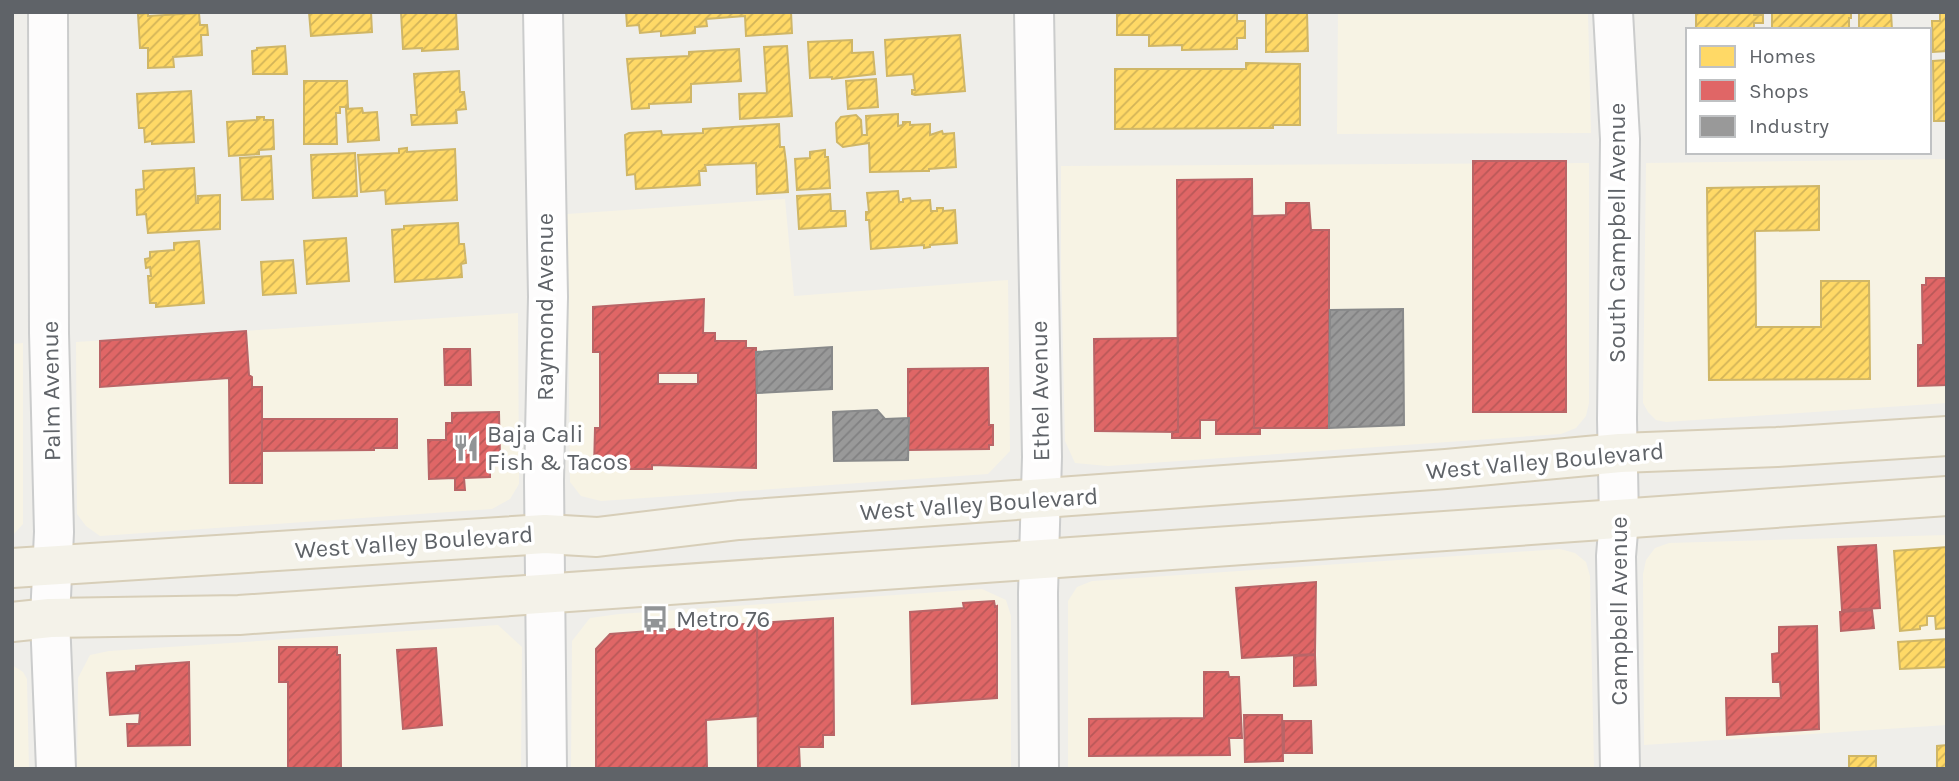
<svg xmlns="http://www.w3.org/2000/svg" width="1959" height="781" font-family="Karla,sans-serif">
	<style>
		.commercial { fill: #f7f3e4 }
		.homes { fill: url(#homes-hatch); stroke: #cfb667; stroke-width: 2 }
		.shops { fill: url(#shops-hatch); stroke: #b96567; stroke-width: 2; fill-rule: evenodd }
		.industry { fill: url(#industry-hatch); stroke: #88898a; stroke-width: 2 }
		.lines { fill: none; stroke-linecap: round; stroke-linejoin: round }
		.minor-casing { stroke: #cbcccc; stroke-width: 42 }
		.major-casing { stroke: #d7ceb8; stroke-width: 42 }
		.minor { stroke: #fdfcfc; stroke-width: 38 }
		.major { stroke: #f4f2e9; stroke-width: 38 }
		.labels { text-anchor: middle; stroke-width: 7; stroke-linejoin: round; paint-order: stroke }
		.street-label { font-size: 24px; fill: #5f6368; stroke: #fff }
		.poi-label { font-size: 24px; fill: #5f6368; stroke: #fff; text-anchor: start }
	</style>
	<defs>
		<pattern id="homes-hatch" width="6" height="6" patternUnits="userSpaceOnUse" patternTransform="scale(1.75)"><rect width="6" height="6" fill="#ffd966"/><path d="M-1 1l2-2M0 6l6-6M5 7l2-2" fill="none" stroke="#d2b458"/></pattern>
		<pattern id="shops-hatch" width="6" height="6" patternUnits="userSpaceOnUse" patternTransform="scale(1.75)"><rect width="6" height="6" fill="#e06666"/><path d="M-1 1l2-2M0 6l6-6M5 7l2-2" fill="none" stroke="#b95858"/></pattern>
		<pattern id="industry-hatch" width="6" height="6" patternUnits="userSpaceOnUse" patternTransform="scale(1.75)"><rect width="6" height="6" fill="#999"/><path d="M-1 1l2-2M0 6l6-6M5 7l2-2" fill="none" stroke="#808081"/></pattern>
	</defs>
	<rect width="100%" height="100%" fill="#efeeea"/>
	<!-- commercial -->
	<path class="commercial" d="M1338,12H1588L1591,133L1337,134Z
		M1947,159V403L1666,422L1656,420L1648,412L1643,403L1646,163Z
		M1589,163V403L1586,416L1576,428L1561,434L1108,466L1075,463L1065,441L1061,267V166Z
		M785,199L794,296L1008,280L1010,451L988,474L601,501L581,496L570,482L567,214Z
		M518,313L519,484L510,499L492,509L100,536L86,526L77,514L76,342Z
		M23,343V524L12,536V344Z
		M1947,535V725L1644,745L1643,574L1646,560L1655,548L1669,543Z
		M1560,549L1575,553L1586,562L1590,576L1594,769H1068V601L1077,587L1092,581Z
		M982,589L1006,600L1011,616V769H571L572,641L590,618L619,614Z
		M498,625L522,647L521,769H77L78,678L90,655L109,651Z
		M12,665L23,672L27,679L29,769H12Z"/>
	<!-- homes -->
	<path class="homes" d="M309,12H371L372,32L311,36Z
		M401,12H456L458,49L422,51V48L403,49Z
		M626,12H791L792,33L746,36L745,16L706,19L707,26L695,27V33L661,36V31L640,33L639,25L627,26Z
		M1117,12H1237V21H1245V38H1237V49L1182,50V45L1149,46V35H1117Z
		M1266,12H1307L1308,51L1266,52Z
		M1696,12H1754V15H1763V23H1754V30H1696Z
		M1772,12H1851V18H1849V30H1772Z
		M1859,12H1891L1892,30H1859Z
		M1940,12H1947V51L1933,52L1932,21H1940Z
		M148,13V16L199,13L200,25H207L208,35H201L202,55L173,57L174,67L148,68V48H140L138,14Z
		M960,35L965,91L915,95L912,94V90H915L913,74L887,76L885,40Z
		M852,40V53L873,52L875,74L832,79V77L810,78L808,42Z
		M285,46L287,74H253L252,51L257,50V48Z
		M787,46L792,116L740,119L739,94L767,93L764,47Z
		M739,49L741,81L691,84V102L649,104V108L632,109L627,59L689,56V52Z
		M1947,60V121H1934L1933,61Z
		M1246,63L1300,64V125H1273V128L1115,129V69H1246Z
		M459,71L460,92H464L466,109L456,110L457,123L412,125L411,115H417L414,74Z
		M876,79L878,107L848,109L846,81Z
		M304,81H347L348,107H340V113H336L337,144H304Z
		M191,91L194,142L152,144V141L145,142L144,128H139L137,94Z
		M362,108L363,113L377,112L379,140L348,142L346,109Z
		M898,114V126L903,125V122H910V125L930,124V135L942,131L943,134L954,133L956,167L929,169V171H924L870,172L869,143L843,147L837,142L836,123L841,117L856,115L861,120L862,135H867L866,116Z
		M257,117H264V120H273L274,149L259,150V154L229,156L227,122L257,120Z
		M779,124L780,147H784L786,162L788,192L757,194L756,163L705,165L706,171H699L700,185L636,189L635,174L627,175L625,135L629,133L661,131L662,135L703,133V129Z
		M407,148V152L455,149L457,200L386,204L385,190L361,192L358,155L399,153V149Z
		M825,150V157H828L830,188L797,190L795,159L810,158V152Z
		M355,153L357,196L313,198L311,155Z
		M271,156L273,199L242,200L240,158Z
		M194,168L196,203H198V196L220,195V229L148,233L146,214L137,215L136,190L144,189L143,171Z
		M1819,186V230L1755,231L1756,327H1821V281H1869L1870,379L1709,380L1707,188Z
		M898,191L899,202H903V199L910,198L911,201L930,200L931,211H937V208H943V211L955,210L957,243L930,245V247L924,248V245L871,249L869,220H866V212H869L867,193Z
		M830,194L831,211H845L846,226L799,229L797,196Z
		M458,223L459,244H464L466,263L461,264L462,277L395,282L392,230L404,229V226Z
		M346,238L349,281L307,284L304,241Z
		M199,241L204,303L156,307V303H150L148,276H151L150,267L146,268L145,259L150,258V252L174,250V243Z
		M293,260L296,293L263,295L261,262Z
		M1947,547V628L1936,629L1935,616H1927V625L1920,626V629L1900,631L1894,551Z
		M1947,639V667L1900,669L1898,642Z
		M1947,745V769H1937V746Z
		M1849,756H1876V769H1849Z"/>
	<!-- shops -->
	<path class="shops" d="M1473,161H1566V412H1473Z
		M1252,179L1254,428H1260V434H1216V420H1200V438H1172V432H1178L1177,180Z
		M1286,203H1309L1311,230H1329V428H1254L1252,216L1286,215Z
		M1926,278H1947V385L1918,386V345H1923L1922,285H1926Z
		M704,299L703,333H715V341H746V348H756V468L652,465V469H594L595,428H600V352H593V307ZM658,373H698V384H658Z
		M246,331L249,375L252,377V387H262V483H230L229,378L100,387V341Z
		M1178,338V432L1095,431L1094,339Z
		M444,349H470L471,385H445Z
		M988,368L989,425H993V445H989V449L908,450V369Z
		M499,412L500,459H490V477L464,478L465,490H455V478L429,479L428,440H446V423H452V413Z
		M262,419H397V448H374V450L262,451Z
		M1876,545L1880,608L1842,610L1838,547Z
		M1316,582L1315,654L1242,658L1236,588Z
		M994,601L995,607L997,606V698L912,704L910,612L964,608L963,603Z
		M1872,610L1874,628L1841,631L1840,612Z
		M833,618L834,735H823V747H799L800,769H758L757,623Z
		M757,623L758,716L706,720L707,769H596V649L610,634Z
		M1817,626L1819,729L1727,735L1726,698H1781L1780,682H1773L1772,654L1779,653V627Z
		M279,647H337V655H340L341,769H288V682H279Z
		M436,648L442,725L403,729L397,650Z
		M1315,655L1316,685L1294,686V656Z
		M189,662L190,745L128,746L127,724H139L140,713L110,715L107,673L136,671V666Z
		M1204,672H1228L1229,677H1239L1242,738H1229L1230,755L1089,756V719L1204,718Z
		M1244,715H1282L1283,761L1245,762Z
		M1284,721H1311L1312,753H1284Z"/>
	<!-- industry -->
	<path class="industry" d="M1403,309L1404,425L1329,428L1330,310Z
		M832,347V389L757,393L756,352Z
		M877,410L885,419L909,418L908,460L834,461L833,412Z"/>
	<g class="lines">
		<defs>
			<path id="minor" d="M48,12L49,333L54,532L50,618L56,769
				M543,12L548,297L544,480L547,769
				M1034,12L1042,457L1038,593L1039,769
				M1613,12L1620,139L1617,419L1619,519L1616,556L1620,769"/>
			<path id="major" d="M12,568L545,534L597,537L739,520L1446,469L1620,453L1777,447L1947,436
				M12,622L50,618L239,615L1947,496"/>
		</defs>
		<!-- minor casing -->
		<use href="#minor" class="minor-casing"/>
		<!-- major casing -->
		<use href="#major" class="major-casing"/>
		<!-- minor -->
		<use href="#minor" class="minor"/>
		<!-- major -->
		<use href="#major" class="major"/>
	</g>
	<!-- icons -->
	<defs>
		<symbol id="restaurant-bare" viewBox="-9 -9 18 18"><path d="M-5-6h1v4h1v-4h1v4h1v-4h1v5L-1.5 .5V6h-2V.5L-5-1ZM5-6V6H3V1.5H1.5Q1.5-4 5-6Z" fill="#919496" stroke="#fff" stroke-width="2.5" paint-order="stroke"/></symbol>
		<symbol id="bus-bare" viewBox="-9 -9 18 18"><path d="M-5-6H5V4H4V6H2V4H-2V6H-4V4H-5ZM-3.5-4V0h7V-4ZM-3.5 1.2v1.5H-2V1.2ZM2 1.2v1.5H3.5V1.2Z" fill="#919496" stroke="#fff" stroke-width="2.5" paint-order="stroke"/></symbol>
	</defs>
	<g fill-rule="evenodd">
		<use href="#restaurant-bare" x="447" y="429" width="38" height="38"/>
		<use href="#bus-bare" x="636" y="600" width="38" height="38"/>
	</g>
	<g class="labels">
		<!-- street labels -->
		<g class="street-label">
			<text transform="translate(1617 233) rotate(-90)" y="8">South Campbell Avenue</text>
			<text transform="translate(545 307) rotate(-90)" y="8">Raymond Avenue</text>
			<text transform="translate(51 391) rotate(-91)" y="8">Palm Avenue</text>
			<text transform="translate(1040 391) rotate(-91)" y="8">Ethel Avenue</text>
			<text transform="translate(1545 461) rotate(-5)" y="8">West Valley Boulevard</text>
			<text transform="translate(979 504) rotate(-4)" y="8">West Valley Boulevard</text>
			<text transform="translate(414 542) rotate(-4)" y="8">West Valley Boulevard</text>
			<text transform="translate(1619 611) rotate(-90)" y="8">Campbell Avenue</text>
		</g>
		<!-- poi labels -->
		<g class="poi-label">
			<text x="487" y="442">Baja Cali<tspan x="487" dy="28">Fish &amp; Tacos</tspan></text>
			<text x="676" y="627">Metro 76</text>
		</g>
	</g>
	<!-- border -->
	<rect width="1959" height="781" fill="none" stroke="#5f6368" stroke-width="28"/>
	<!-- legend -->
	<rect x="1686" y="28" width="245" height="126" fill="#ffffff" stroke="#bfc1c3" stroke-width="2"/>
	<rect x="1700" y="46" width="35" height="21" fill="#ffd966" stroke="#bfc1c3" stroke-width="2"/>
	<text x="1749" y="63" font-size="21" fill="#5f6368">Homes</text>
	<rect x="1700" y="80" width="35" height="21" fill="#e06666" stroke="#bfc1c3" stroke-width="2"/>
	<text x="1749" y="98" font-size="21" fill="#5f6368">Shops</text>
	<rect x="1700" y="116" width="35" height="21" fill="#999999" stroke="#bfc1c3" stroke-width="2"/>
	<text x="1749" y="133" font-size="21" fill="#5f6368">Industry</text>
</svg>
